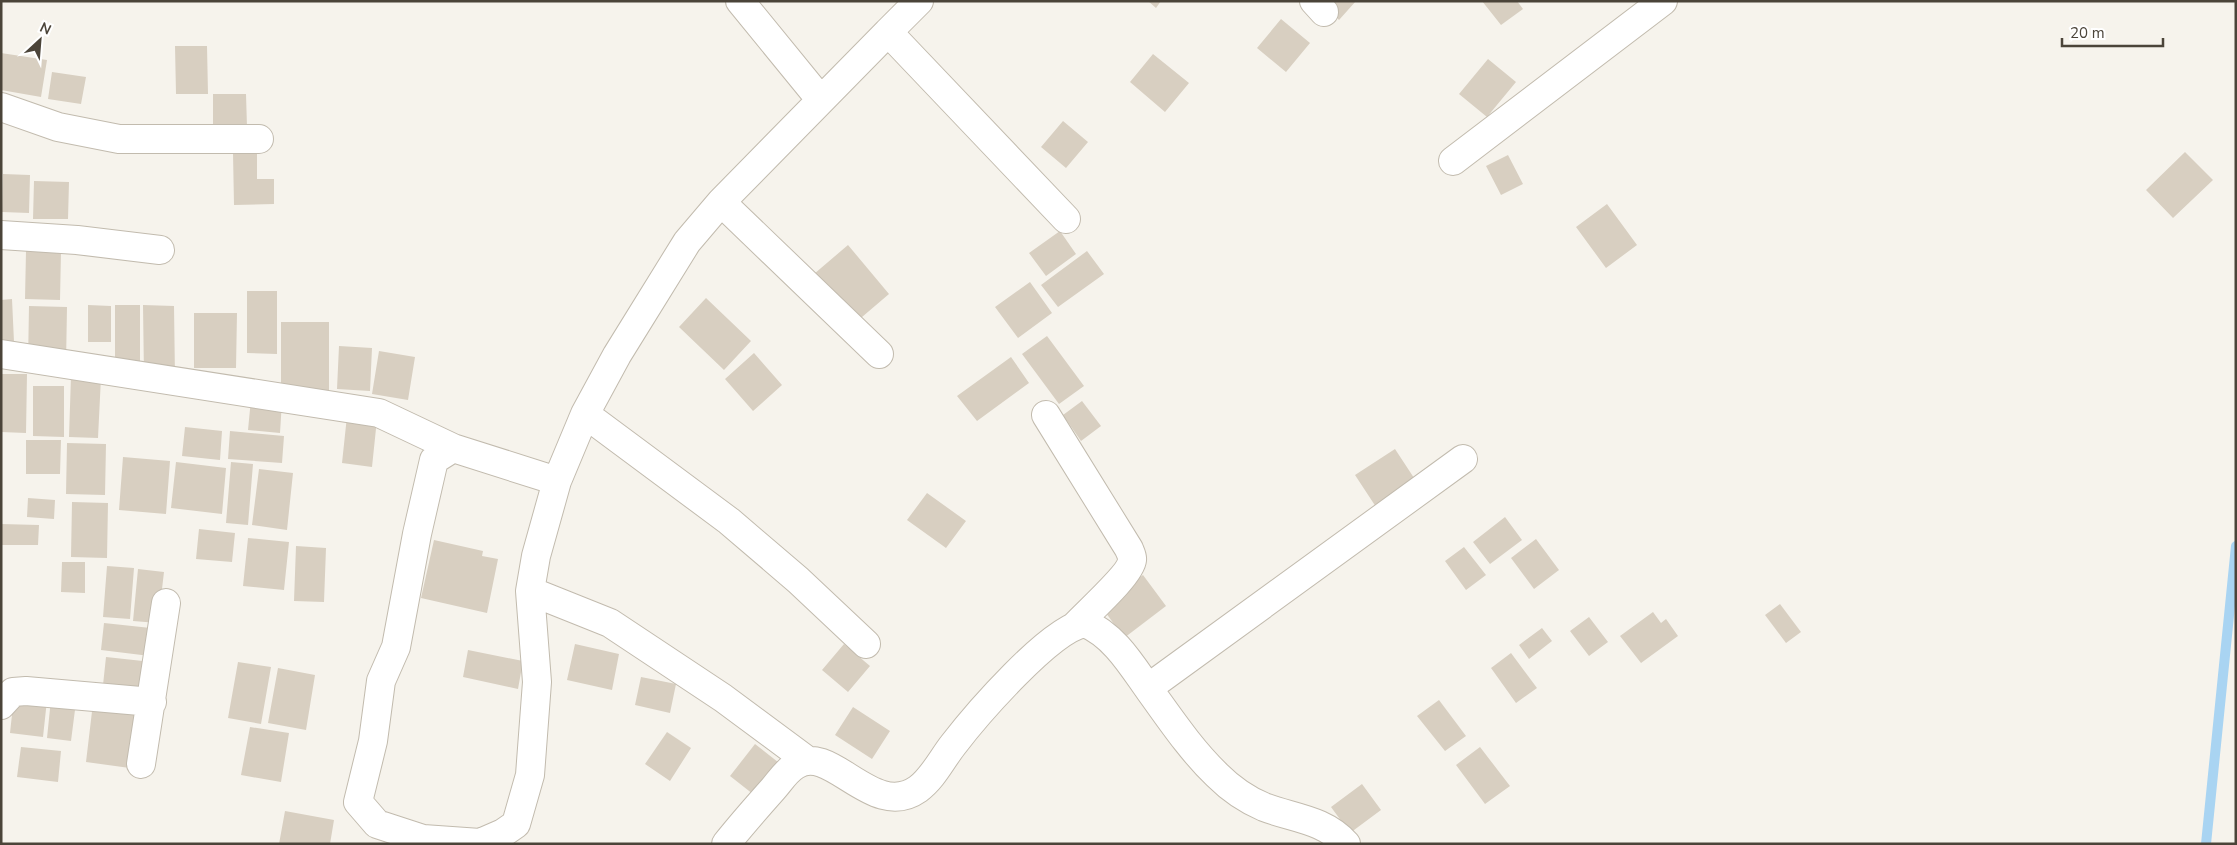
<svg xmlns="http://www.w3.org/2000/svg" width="2237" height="845" font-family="'Nunito Sans',sans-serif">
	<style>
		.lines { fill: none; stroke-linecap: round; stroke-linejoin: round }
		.stream { stroke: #a9d4f2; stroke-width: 10 }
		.building { fill: #d8cfc1 }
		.minor-casing { stroke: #c2bbae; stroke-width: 30 }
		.minor { stroke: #fff; stroke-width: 28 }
	</style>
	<rect width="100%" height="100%" fill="#f6f3ec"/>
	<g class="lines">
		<!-- stream -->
		<path class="stream" d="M2206,844L2236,546"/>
	</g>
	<!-- building -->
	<path class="building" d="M1148,1H1161L1156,8Z
		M1322,1H1356L1339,20Z
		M1482,1H1517L1523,9L1501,25Z
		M1281,19L1310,43L1286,72L1257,48Z
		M175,46H207L208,94H176Z
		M1,53L47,60L41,97L1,90Z
		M1153,54L1189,83L1165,112L1130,82Z
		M1488,59L1516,82L1487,117L1459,94Z
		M52,72L86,77L81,104L48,99Z
		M213,94H246L247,127L213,128Z
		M1063,121L1088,142L1066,168L1041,147Z
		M2185,152L2213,180L2173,218L2146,190Z
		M233,153H257V179H274V204L234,205Z
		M1508,155L1523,184L1501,195L1486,166Z
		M3,174L30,175L29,213L2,212Z
		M34,181L69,182L68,219H33Z
		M1607,204L1637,245L1606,268L1576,227Z
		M1060,231L1076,254L1046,276L1029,253Z
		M848,245L889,294L855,323L814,274Z
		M26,251H61L60,300L25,299Z
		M1087,251L1104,274L1058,307L1041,285Z
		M1030,282L1052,313L1018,338L995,307Z
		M247,291H277V354L247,353Z
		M706,298L751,341L724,370L679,327Z
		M12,299L14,342L1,343V300Z
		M88,305L111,306V342H88Z
		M115,305H140V378H115Z
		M143,305L174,306L175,378L144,377Z
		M29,306L67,307L66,364L28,363Z
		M194,313H237L236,368H194Z
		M281,322H329V390H281Z
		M1047,336L1084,386L1059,404L1022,354Z
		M339,346L372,348L370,391L337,389Z
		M379,351L415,357L408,400L372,394Z
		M754,353L782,385L753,411L725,379Z
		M1011,357L1029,383L977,421L957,396Z
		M1,374H27L26,433L1,432Z
		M71,376L101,377L98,438L69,437Z
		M33,386H64V437L33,436Z
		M251,399L282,401L280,433L248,430Z
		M1082,401L1101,426L1081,441L1063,415Z
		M347,416L377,419L372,467L342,463Z
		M185,427L222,431L220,460L182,456Z
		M230,431L284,436L282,463L228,459Z
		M26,440H61L60,474H26Z
		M67,443L106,444L105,495L66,494Z
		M1395,449L1418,484L1378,510L1355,475Z
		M123,457L170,461L166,514L119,510Z
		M176,462L226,468L222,514L171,508Z
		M231,462L253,464L248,525L226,523Z
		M259,469L293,473L287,530L252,525Z
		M927,493L966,521L946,548L907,520Z
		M28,498L55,500L54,519L27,517Z
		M72,502L108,503L107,558L71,557Z
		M1505,517L1522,540L1490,564L1473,542Z
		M1,524L39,525L38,545H1Z
		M199,529L235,533L232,562L196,559Z
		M248,538L289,542L284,590L243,586Z
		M1536,539L1559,570L1534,589L1511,558Z
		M434,540L483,551L482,556L498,559L487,613L421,598Z
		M296,546L326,548L324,602L294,601Z
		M1464,547L1486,575L1466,590L1445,561Z
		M62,562H85V593L61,592Z
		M107,566L134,568L130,619L103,617Z
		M138,569L164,572L158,623L133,621Z
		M1143,575L1166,606L1124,638L1101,606Z
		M1780,604L1801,632L1786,643L1765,615Z
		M1653,612L1661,623L1666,619L1678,636L1641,663L1620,636Z
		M1589,617L1608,642L1589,656L1570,631Z
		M104,623L160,629L158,657L101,650Z
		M1542,628L1552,641L1529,659L1519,645Z
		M575,644L619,654L612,690L567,680Z
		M844,644L870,666L848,692L822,670Z
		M468,650L523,661L518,689L463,677Z
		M1511,653L1537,688L1516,703L1491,668Z
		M106,657L152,662L150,689L103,685Z
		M238,662L271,667L261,724L228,718Z
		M278,668L315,675L306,730L268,723Z
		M641,677L676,684L670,713L635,705Z
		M14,696L47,700L43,737L10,733Z
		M51,699L76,702L71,741L47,738Z
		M1439,700L1466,736L1445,751L1417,716Z
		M93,703L144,709L137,769L86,762Z
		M853,707L890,731L872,759L835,735Z
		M250,727L289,733L281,782L241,775Z
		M667,732L691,748L670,781L645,764Z
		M755,744L783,766L758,798L730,776Z
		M21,747L61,751L58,782L17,777Z
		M1480,747L1510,786L1485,804L1456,765Z
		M1362,784L1381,810L1350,833L1331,807Z
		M285,811L334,820L330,844H279Z"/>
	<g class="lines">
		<defs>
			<path id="minor" d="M740,1L820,99
				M1314,1L1324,12
				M888,32L919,1
				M1,107L58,127L119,139H259
				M1453,161L1663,1
				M721,202L888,32L1066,219
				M1,235L77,240L160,250
				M1,354L379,413L453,448
				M585,414L729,521L798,580L866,644
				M1046,415L1129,549C1130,552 1133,557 1132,560C1131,574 1087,613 1076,625
				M530,591L610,623L723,698L808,761
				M1148,688L1463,459
				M1,705L13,692L26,691L152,702
				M141,764L166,603
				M423,839L377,824L358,802L373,741L381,681L396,647L417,534L434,460L453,448L557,481
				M423,844V839L480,843L503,833L516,824L530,775L537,682L530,591L536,556L557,481L585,414L617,355L687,242L721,202L879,354
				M726,844C741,825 757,807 773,789C780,781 787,770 796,765C831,742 873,821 918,789C933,778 942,759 953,745C976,715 1050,629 1085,623C1115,636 1132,666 1150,691C1171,720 1191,750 1217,775C1231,789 1245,799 1264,807C1292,818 1324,819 1346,844"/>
		</defs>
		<!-- minor casing -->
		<use href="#minor" class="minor-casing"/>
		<!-- minor -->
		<use href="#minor" class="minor"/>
	</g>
	<!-- border -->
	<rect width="2237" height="845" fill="none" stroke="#4b4439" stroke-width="5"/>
	<!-- north arrow -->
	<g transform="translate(40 40) rotate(26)" stroke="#ffffff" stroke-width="4" paint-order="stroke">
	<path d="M0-4L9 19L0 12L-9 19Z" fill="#4b4439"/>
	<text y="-8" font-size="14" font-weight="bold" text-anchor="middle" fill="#4b4439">N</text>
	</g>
	<!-- scale -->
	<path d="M2062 38v8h101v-8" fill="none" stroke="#4b4439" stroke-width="2.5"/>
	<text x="2070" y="38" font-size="15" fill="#4b4439" stroke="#ffffff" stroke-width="4" paint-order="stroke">20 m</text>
</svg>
